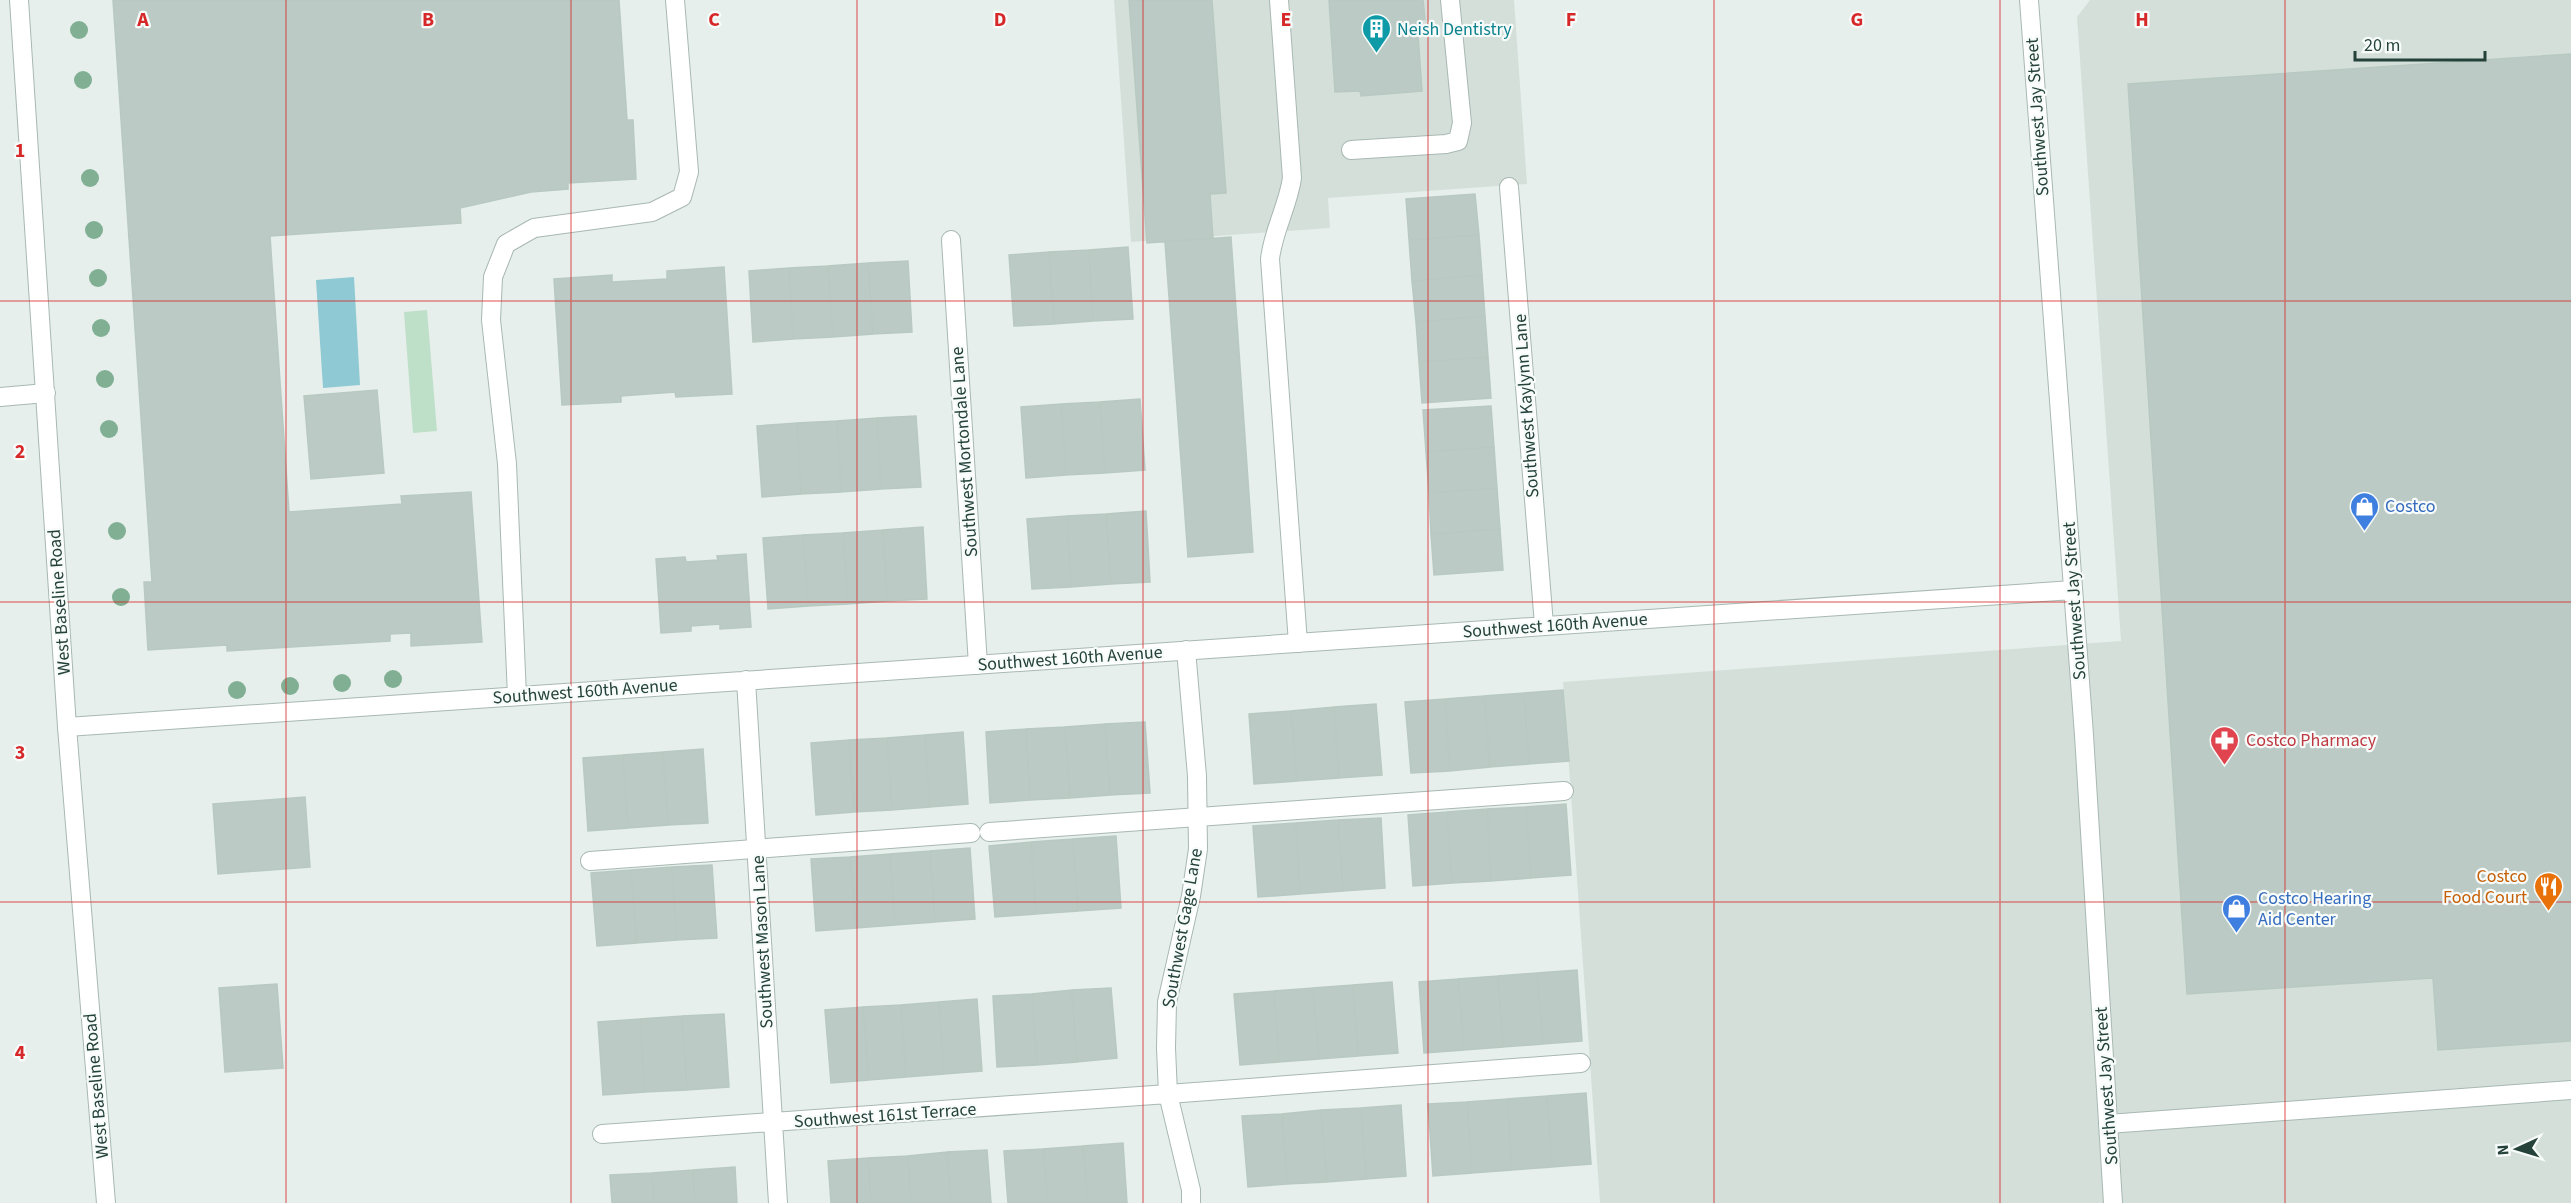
<svg xmlns="http://www.w3.org/2000/svg" width="2571" height="1203" font-family="'Source Sans 3',sans-serif">
	<style>
		.built { fill: #d4dfda }
		.green { fill: #bfe0c8 }
		.water { fill: #8ec9d4 }
		.building { fill: #bbcac4; stroke: #b8c9c2; stroke-width: 1.5 }
		.lines { fill: none; stroke-linecap: round; stroke-linejoin: round }
		.service-casing { stroke: #a8b8b2; stroke-width: 20 }
		.minor-casing { stroke: #a8b8b2; stroke-width: 20 }
		.tertiary-casing { stroke: #a8b8b2; stroke-width: 20 }
		.service { stroke: #fff; stroke-width: 18 }
		.minor { stroke: #fff; stroke-width: 18 }
		.tertiary { stroke: #fff; stroke-width: 18 }
		.tree { fill: #80af93 }
		.grid { fill: none; stroke: #d62828; stroke-width: 1.5; stroke-opacity: 0.55 }
		.labels { text-anchor: middle; stroke-width: 4.5; stroke-linejoin: round; paint-order: stroke }
		.culture-label { font-size: 18px; fill: #0d838f; stroke: #f7fbf9; text-anchor: start }
		.street-label { font-size: 18px; fill: #24423a; stroke: #f7fbf9 }
		.shop-label { font-size: 18px; fill: #366cbe; stroke: #f7fbf9; text-anchor: start }
		.health-label { font-size: 18px; fill: #be3a42; stroke: #f7fbf9; text-anchor: start }
		.food-label { font-size: 18px; fill: #c56008; stroke: #f7fbf9; text-anchor: end }
		.grid-label { font-size: 20px; text-anchor: middle; font-weight: bold; fill: #d62828; stroke: #f7fbf9; stroke-width: 4.5; stroke-linejoin: round; paint-order: stroke }
	</style>
	<rect width="100%" height="100%" fill="#e6efeb"/>
	<!-- built -->
	<path class="built" d="M1114,0H1514L1527,184L1328,198L1330,228L1131,242Z
		M2090,0H2571V1203H1600L1563,682L2121,641L2077,17Z"/>
	<!-- green -->
	<path class="green" d="M427,310L437,431L413,433L404,312Z"/>
	<!-- water -->
	<path class="water" d="M354,277L360,385L323,388L316,280Z"/>
	<!-- building -->
	<path class="building" d="M113,0H619L627,120H633L636,179L568,183V189L531,192L460,208L461,223L270,236L289,512L402,504L401,496L471,492L482,642L411,646V633L390,634V641L227,651V645L148,650L144,582H152Z
		M1129,0H1212L1226,193L1210,194L1213,238L1147,243Z
		M1329,0H1423L1425,19L1417,20L1422,91L1361,96L1360,91L1335,92Z
		M2571,54V1041L2438,1050L2433,978L2187,994L2128,84Z
		M1475,194L1479,235L1409,240L1406,199Z
		M1479,235L1482,275L1412,281L1409,240Z
		M1231,237L1253,552L1188,557L1165,242Z
		M1128,247L1133,319L1093,321L1089,250Z
		M1089,250L1093,321L1054,324L1049,252Z
		M1049,252L1054,324L1014,326L1009,255Z
		M908,261L912,332L873,334L868,263Z
		M868,263L873,334L833,337L828,266Z
		M828,266L833,337L793,339L789,268Z
		M724,267L732,394L676,397L675,392L621,396V402L562,405L554,279L612,275V282L667,279V271Z
		M789,268L793,339L753,342L749,271Z
		M1482,275L1485,316L1416,322L1412,281Z
		M1485,316L1488,357L1419,362L1416,322Z
		M1488,357L1491,398L1422,403L1419,362Z
		M377,390L384,473L311,479L304,396Z
		M1140,399L1145,470L1105,473L1100,402Z
		M1100,402L1105,473L1066,475L1061,404Z
		M1061,404L1066,475L1026,478L1021,407Z
		M1491,406L1494,447L1426,452L1423,410Z
		M916,416L921,487L881,489L877,418Z
		M877,418L881,489L841,492L837,421Z
		M837,421L841,492L801,494L797,423Z
		M797,423L801,494L762,497L757,426Z
		M1494,447L1497,488L1429,493L1426,452Z
		M1497,488L1500,529L1431,534L1429,493Z
		M1146,511L1150,582L1111,584L1106,514Z
		M1106,514L1111,584L1071,587L1067,516Z
		M1067,516L1071,587L1032,589L1027,519Z
		M923,527L927,599L887,601L883,530Z
		M1500,529L1503,570L1434,575L1431,534Z
		M883,530L887,601L848,604L843,533Z
		M843,533L848,604L808,606L803,535Z
		M803,535L808,606L768,609L763,538Z
		M746,554L751,627L720,629V624L691,626V631L661,633L656,559L685,557L686,562L718,560L717,556Z
		M1563,690L1569,761L1529,764L1524,693Z
		M1524,693L1529,764L1490,767L1484,696Z
		M1484,696L1490,767L1450,771L1445,699Z
		M1445,699L1450,771L1411,773L1405,702Z
		M1376,704L1382,775L1339,778L1334,707Z
		M1334,707L1339,778L1297,781L1291,711Z
		M1291,711L1297,781L1254,784L1249,714Z
		M1145,722L1150,793L1110,795L1105,724Z
		M1105,724L1110,795L1070,798L1065,727Z
		M1065,727L1070,798L1030,800L1026,729Z
		M1026,729L1030,800L990,803L986,732Z
		M963,732L968,804L930,807L925,735Z
		M925,735L930,807L892,810L887,738Z
		M887,738L892,810L854,812L849,740Z
		M849,740L854,812L816,815L811,743Z
		M703,749L708,823L668,825L663,752Z
		M663,752L668,825L628,828L623,755Z
		M623,755L628,828L588,831L583,758Z
		M305,797L310,867L218,874L213,804Z
		M1566,804L1571,875L1531,878L1526,807Z
		M1526,807L1531,878L1491,881L1487,809Z
		M1487,809L1491,881L1452,883L1447,812Z
		M1447,812L1452,883L1413,886L1408,815Z
		M1381,818L1385,888L1343,891L1338,820Z
		M1338,820L1343,891L1300,894L1296,823Z
		M1296,823L1300,894L1258,897L1253,826Z
		M1116,836L1121,908L1078,911L1073,839Z
		M1073,839L1078,911L1036,914L1031,842Z
		M1031,842L1036,914L995,917L989,846Z
		M970,848L975,919L935,922L930,851Z
		M930,851L935,922L895,925L890,854Z
		M890,854L895,925L856,928L850,857Z
		M850,857L856,928L816,931L811,859Z
		M712,865L717,938L677,940L672,867Z
		M672,867L677,940L637,943L631,870Z
		M631,870L637,943L597,946L591,873Z
		M1577,970L1582,1041L1543,1044L1537,973Z
		M1537,973L1543,1044L1503,1047L1498,976Z
		M1498,976L1503,1047L1464,1050L1458,979Z
		M1458,979L1464,1050L1424,1053L1419,982Z
		M1392,982L1398,1053L1358,1056L1353,985Z
		M277,984L283,1068L225,1072L219,988Z
		M1353,985L1358,1056L1319,1059L1313,988Z
		M1111,988L1117,1058L1077,1062L1072,990Z
		M1313,988L1319,1059L1279,1062L1274,991Z
		M1072,990L1077,1062L1037,1065L1032,994Z
		M1274,991L1279,1062L1240,1065L1234,994Z
		M1032,994L1037,1065L997,1067L993,996Z
		M977,999L982,1071L944,1074L939,1002Z
		M939,1002L944,1074L906,1077L901,1005Z
		M901,1005L906,1077L869,1080L863,1007Z
		M863,1007L869,1080L831,1083L825,1010Z
		M724,1014L729,1087L687,1090L682,1016Z
		M682,1016L687,1090L645,1092L640,1019Z
		M640,1019L645,1092L603,1095L598,1022Z
		M1586,1093L1591,1164L1552,1167L1547,1096Z
		M1547,1096L1552,1167L1512,1170L1507,1099Z
		M1507,1099L1512,1170L1472,1173L1467,1102Z
		M1467,1102L1472,1173L1433,1176L1428,1104Z
		M1401,1105L1406,1176L1366,1179L1361,1108Z
		M1361,1108L1366,1179L1327,1182L1321,1110Z
		M1321,1110L1327,1182L1287,1184L1282,1114Z
		M1282,1114L1287,1184L1248,1187L1242,1116Z
		M1123,1143L1127,1203H1088L1083,1146Z
		M1083,1146L1088,1203H1048L1043,1149Z
		M1043,1149L1048,1203H1008L1004,1151Z
		M987,1150L991,1203H951L947,1152Z
		M947,1152L951,1203H911L908,1156Z
		M908,1156L911,1203H871L868,1158Z
		M868,1158L871,1203H831L828,1161Z
		M735,1167L737,1203H695L693,1170Z
		M693,1170L695,1203H654L652,1173Z
		M652,1173L654,1203H612L610,1175Z"/>
	<g class="lines">
		<defs>
			<path id="service" d="M1279,0L1292,178C1288,206 1273,231 1270,259L1298,643
				M1351,150L1446,144L1458,141L1462,123L1450,0
				M0,397L46,393
				M517,696L507,464L491,320L493,277L506,244L534,228L652,212L682,197L689,172L675,0
				M989,832L1564,791
				M590,861L971,833
				M1168,1094L1581,1063
				M2108,1124L2571,1090"/>
			<path id="minor" d="M2029,0L2084,735L2113,1203
				M1509,187L1544,625
				M951,240L978,665
				M1186,650L1197,776L1198,849L1191,896L1167,1002L1166,1048L1168,1094L1191,1190V1203
				M746,680L778,1203
				M67,727L2073,590
				M602,1134L1168,1094"/>
			<path id="tertiary" d="M19,0L67,727L106,1203"/>
		</defs>
		<!-- service casing -->
		<use href="#service" class="service-casing"/>
		<!-- minor casing -->
		<use href="#minor" class="minor-casing"/>
		<!-- tertiary casing -->
		<use href="#tertiary" class="tertiary-casing"/>
		<!-- service -->
		<use href="#service" class="service"/>
		<!-- minor -->
		<use href="#minor" class="minor"/>
		<!-- tertiary -->
		<use href="#tertiary" class="tertiary"/>
	</g>
	<!-- trees -->
	<g class="tree">
		<circle cx="79" cy="30" r="9"/>
		<circle cx="83" cy="80" r="9"/>
		<circle cx="90" cy="178" r="9"/>
		<circle cx="94" cy="230" r="9"/>
		<circle cx="98" cy="278" r="9"/>
		<circle cx="101" cy="328" r="9"/>
		<circle cx="105" cy="379" r="9"/>
		<circle cx="109" cy="429" r="9"/>
		<circle cx="117" cy="531" r="9"/>
		<circle cx="121" cy="597" r="9"/>
		<circle cx="393" cy="679" r="9"/>
		<circle cx="342" cy="683" r="9"/>
		<circle cx="290" cy="686" r="9"/>
		<circle cx="237" cy="690" r="9"/>
	</g>
	<!-- grid -->
	<path class="grid" d="M286,0V1203M571,0V1203M857,0V1203M1143,0V1203M1428,0V1203M1714,0V1203M2000,0V1203M2285,0V1203M0,301H2571M0,602H2571M0,902H2571"/>
	<!-- icons -->
	<defs>
		<symbol id="building-pin" viewBox="-11 -11 22 30"><path d="M0 17L-7.5 6A9.5 9.5 0 1 1 7.5 6Z" fill="#0f9aa8" stroke="#f7fbf9"/><path d="M-4-6H4V6H1V3H-1V6H-4ZM-2.5-4.3h1.7v1.8h-1.7ZM.8-4.3h1.7v1.8H.8ZM-2.5-1h1.7V.8h-1.7ZM.8-1h1.7V.8H.8Z" fill="#fff"/></symbol>
		<symbol id="shop-pin" viewBox="-11 -11 22 30"><path d="M0 17L-7.5 6A9.5 9.5 0 1 1 7.5 6Z" fill="#3f7fe0" stroke="#f7fbf9"/><path d="M-5-2.5h2.3a2.7 3.5 0 0 1 5.4 0H5L5.5 6h-11ZM-1.5-2.5h3a1.5 2.3 0 0 0-3 0Z" fill="#fff"/></symbol>
		<symbol id="pharmacy-pin" viewBox="-11 -11 22 30"><path d="M0 17L-7.5 6A9.5 9.5 0 1 1 7.5 6Z" fill="#e0444e" stroke="#f7fbf9"/><path d="M-2-6h4v4h4v4h-4v4h-4v-4h-4v-4h4Z" fill="#fff"/></symbol>
		<symbol id="restaurant-pin" viewBox="-11 -11 22 30"><path d="M0 17L-7.5 6A9.5 9.5 0 1 1 7.5 6Z" fill="#e8710a" stroke="#f7fbf9"/><path d="M-5-6h1v4h1v-4h1v4h1v-4h1v5L-1.5 .5V6h-2V.5L-5-1ZM5-6V6H3V1.5H1.5Q1.5-4 5-6Z" fill="#fff"/></symbol>
	</defs>
	<g fill-rule="evenodd">
		<use href="#building-pin" x="1360" y="12" width="33" height="45"/>
		<use href="#shop-pin" x="2348" y="490" width="33" height="45"/>
		<use href="#pharmacy-pin" x="2208" y="724" width="33" height="45"/>
		<use href="#restaurant-pin" x="2532" y="870" width="33" height="45"/>
		<use href="#shop-pin" x="2220" y="892" width="33" height="45"/>
	</g>
	<g class="labels">
		<!-- culture labels -->
		<g class="culture-label">
			<text x="1397" y="35">Neish Dentistry</text>
		</g>
		<!-- street labels -->
		<g class="street-label">
			<text transform="translate(2037 117) rotate(-94)" y="6">Southwest Jay Street</text>
			<text transform="translate(1526 406) rotate(-94)" y="6">Southwest Kaylynn Lane</text>
			<text transform="translate(964 452) rotate(-94)" y="6">Southwest Mortondale Lane</text>
			<text transform="translate(2074 601) rotate(-94)" y="6">Southwest Jay Street</text>
			<text transform="translate(59 602) rotate(-94)" y="6">West Baseline Road</text>
			<text transform="translate(1555 625) rotate(-4)" y="6">Southwest 160th Avenue</text>
			<text transform="translate(1070 658) rotate(-4)" y="6">Southwest 160th Avenue</text>
			<text transform="translate(585 691) rotate(-4)" y="6">Southwest 160th Avenue</text>
			<text transform="translate(1182 928) rotate(-80)" y="6">Southwest Gage Lane</text>
			<text transform="translate(762 942) rotate(-93)" y="6">Southwest Mason Lane</text>
			<text transform="translate(96 1086) rotate(-95)" y="6">West Baseline Road</text>
			<text transform="translate(2106 1086) rotate(-94)" y="6">Southwest Jay Street</text>
			<text transform="translate(885 1115) rotate(-4)" y="6">Southwest 161st Terrace</text>
		</g>
		<!-- shop labels -->
		<g class="shop-label">
			<text x="2385" y="512">Costco</text>
			<text x="2258" y="904">Costco Hearing<tspan x="2258" dy="21">Aid Center</tspan></text>
		</g>
		<!-- health labels -->
		<g class="health-label">
			<text x="2246" y="746">Costco Pharmacy</text>
		</g>
		<!-- food labels -->
		<g class="food-label">
			<text x="2527" y="882">Costco<tspan x="2527" dy="21">Food Court</tspan></text>
		</g>
	</g>
	<g class="grid-label">
		<text x="143" y="26">A</text>
		<text x="428" y="26">B</text>
		<text x="714" y="26">C</text>
		<text x="1000" y="26">D</text>
		<text x="1286" y="26">E</text>
		<text x="1571" y="26">F</text>
		<text x="1857" y="26">G</text>
		<text x="2142" y="26">H</text>
		<text x="20" y="157">1</text>
		<text x="20" y="458">2</text>
		<text x="20" y="759">3</text>
		<text x="20" y="1059">4</text>
	</g>
	<!-- north arrow -->
	<g transform="translate(2517 1149) rotate(266)" stroke="#f7fbf9" stroke-width="4.5" paint-order="stroke">
	<path d="M0-4.5L10 22L0 15L-10 22Z" fill="#24423a"/>
	<text y="-9" font-size="16" font-weight="bold" text-anchor="middle" fill="#24423a">N</text>
	</g>
	<!-- scale -->
	<path d="M2355 51v9h130v-9" fill="none" stroke="#24423a" stroke-width="3"/>
	<text x="2364" y="51" font-size="18" fill="#24423a" stroke="#f7fbf9" stroke-width="4.5" paint-order="stroke">20 m</text>
</svg>
